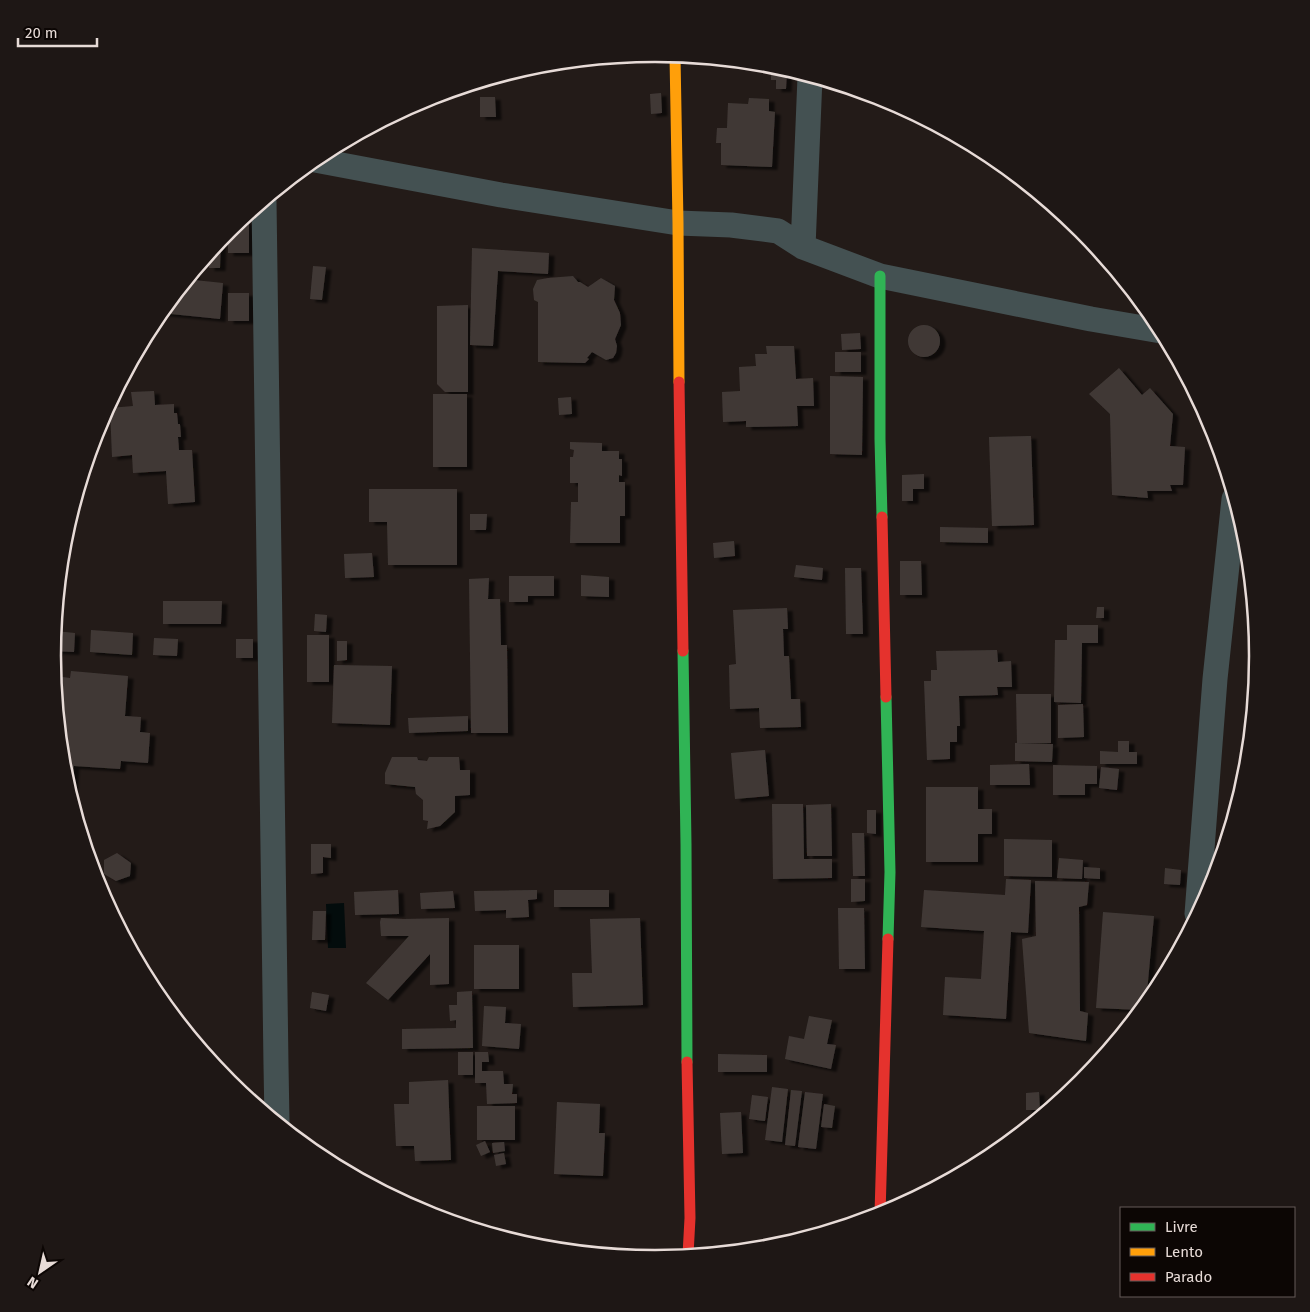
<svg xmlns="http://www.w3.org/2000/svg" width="1310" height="1312" font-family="'Fira Sans',sans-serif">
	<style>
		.water { fill: #030c0c }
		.building { fill: #403936; filter: url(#shadow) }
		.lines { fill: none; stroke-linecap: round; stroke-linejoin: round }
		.street { stroke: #445152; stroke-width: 25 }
		.fast { stroke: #30b455; stroke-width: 11 }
		.slow { stroke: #ff9f0a; stroke-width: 11 }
		.jam { stroke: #e5322d; stroke-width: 11 }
		.rim { fill: none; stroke: #e7dbd7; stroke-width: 2.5 }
	</style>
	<defs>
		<filter id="shadow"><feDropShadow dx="5.5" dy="3" stdDeviation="1" flood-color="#0009"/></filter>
	</defs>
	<rect width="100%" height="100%" fill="#231b18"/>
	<!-- water -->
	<path class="water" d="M344,903L346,948H328L326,904Z"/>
	<!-- building -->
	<path class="building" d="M761,64L773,65L779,68L761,67Z
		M771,69L787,70L786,89H776V80H771Z
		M661,93L662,113L651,114L650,94Z
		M480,97H495L496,117H480Z
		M749,98L769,99V111L775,112L772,167L721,165V143H716L717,128H727L728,103L748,104Z
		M239,221H249V253H228V232Z
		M221,240L220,268H209V254Z
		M472,248L549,253L548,274L498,271L493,346L470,345Z
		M313,266L326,267L322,300L310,299Z
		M194,272V280L223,283L220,319L161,313Z
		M573,276L578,282H580L588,287L601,278L615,286L614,300L620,313L621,325L615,339L617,346L616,353L613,358L606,360L592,352L587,358L589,359L585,363L538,362V302L534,300L533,289L537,280L548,278Z
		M228,293H249V321H228Z
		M468,305V392H445L437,384V306Z
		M908 341a16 16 0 1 1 32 0a16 16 0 1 1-32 0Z
		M860,333L861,349L842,350L841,334Z
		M766,346H794L796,379L813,378L814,406H797L798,426L746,427V421L723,422L722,392L740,391L739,367L756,366L755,354H767Z
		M835,352H861V372H835Z
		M1119,368L1142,395L1150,388L1173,414L1170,446L1185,447L1183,485H1170L1172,491H1147L1148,498L1112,495L1110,414L1089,394Z
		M830,376L863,377L862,455L830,454Z
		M154,391L155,405L174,404V413H177L178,424H180L181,437H178L179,450H192L195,502L168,504L166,471L133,473L132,455L112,457L110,408L133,406L131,392Z
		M433,394H467V467H433Z
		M571,397L572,414L559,415L558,398Z
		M1031,436L1034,525L992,526L989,437Z
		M570,442L602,443V451H619V459H622V476L619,475V482H625V516H620V543H570L571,502H578V483H570V457H573L574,450L570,449Z
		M924,474V489H913V501H902V475Z
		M369,489H457V565H388L387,522H369Z
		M470,514H487L486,530H470Z
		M940,527L988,528V543L940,542Z
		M734,541L735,556L714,558L713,543Z
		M372,553L374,577L345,578L344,554Z
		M900,561H921L922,595H900Z
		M796,565L823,568L822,580L794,577Z
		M845,568H861L863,634H846Z
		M581,575L609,577V597L581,596Z
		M509,576H554V596H528V602H509Z
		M489,578L488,599H500L501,645H507L508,733H471L469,579Z
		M163,601H222L221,624H163Z
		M1097,607H1104V618H1096Z
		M787,608L788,629H783L784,656H789L791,699H800L801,727L760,728L759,708L730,709L729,665L736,664L733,610Z
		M315,614L327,615L326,632L314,631Z
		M1067,625H1098V643H1082L1081,703L1054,702L1055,640H1067Z
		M91,630L133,633L132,655L90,652Z
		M55,631L75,633L74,652L53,651Z
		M307,635H329V682H307Z
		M154,638L178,639L177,656L153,655Z
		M236,639H253V658H236Z
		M337,641H347V660L337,661Z
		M997,650L998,662L1011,661L1012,687H997L998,695L959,696L960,726H957V742H950V759L927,760L924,681H931V670H937L936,651Z
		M334,665L392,666L390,725L332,723Z
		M71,671L128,676L125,716L141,717L140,732L150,733L148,763L121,761L120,769L74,766L72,792H70L64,773L55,676L70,678Z
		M1016,694H1051V743H1017Z
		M1083,704L1084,737L1058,738V705Z
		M468,716V731L409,733L408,718Z
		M1118,741H1129V752H1137V764H1100V751L1118,752Z
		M1015,743L1053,744L1052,762L1015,761Z
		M765,750L769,796L735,799L731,753Z
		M392,757H417L418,760L427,761L429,757H459L460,770H470V795L455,796V812L440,826L427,829L428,821L423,820V800L416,794L415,787L385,784V773Z
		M1029,764L1030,785H990V765Z
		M1053,765L1097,766V784H1085V795H1053Z
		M1101,767L1119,769L1117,790L1099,788Z
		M926,787H978V809H992V834H978V862H926Z
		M772,804H803L804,859H832V878L773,879Z
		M831,804L832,856H807L806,805Z
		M867,810H876V834L867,833Z
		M852,833H864L865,876H853Z
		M1004,839L1052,840V877L1004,876Z
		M311,844H331V858L323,857V873L311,874Z
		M117,853L131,863L130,876L116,881L104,874V860Z
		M1059,858L1083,860L1082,879L1057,878Z
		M1084,867L1100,868V879L1084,878Z
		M1165,868L1181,870L1180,885L1164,884Z
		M851,879H865V901L851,902Z
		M1006,879L1031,880L1028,933L1011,932L1006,1019L943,1015L945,977L981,979L984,931L921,927L924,890L1005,895Z
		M1035,881L1089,882L1087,905L1079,907L1080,1011L1088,1013L1086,1041L1029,1033L1022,939L1036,936Z
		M398,890L399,914L355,915L354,892Z
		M537,890V899L528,900L529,917L506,918V910L475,911L474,891Z
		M554,890H609V907H554Z
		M453,891L455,908L421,909L420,893Z
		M838,908H864L865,969H839Z
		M313,911H326L325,940H312Z
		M1103,912L1154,916L1146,1003L1140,1010L1096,1008Z
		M381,918L404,919L449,918V984L430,985V954L388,1000L366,983L409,936H381L380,922Z
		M640,918L643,1005L573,1007L572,973H592L590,919Z
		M474,945H519V989H474Z
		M472,991L473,1048L402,1049V1029L456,1028V1020L450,1021L449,1005H457V992Z
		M312,992L329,995L326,1011L310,1008Z
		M484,1006L506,1007L505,1023L521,1024L519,1049L482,1046Z
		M809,1016L832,1020L827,1044L836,1045L831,1069L785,1059L789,1036L804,1039Z
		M458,1052H473V1075H458Z
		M475,1052H488L489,1062H482V1071H503L504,1084H513L512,1094H517V1103L487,1104L486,1083H475Z
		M718,1054L767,1055V1072H718Z
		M448,1080L451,1160L415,1161L414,1146H396L394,1104H409V1082Z
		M772,1087L788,1089L782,1142L765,1140Z
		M791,1090L802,1091L795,1146L785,1145Z
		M805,1092L823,1094L816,1149L798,1147Z
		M1039,1092L1040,1110H1026V1093Z
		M752,1095L768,1097L765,1121L749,1119Z
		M557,1102L600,1104L599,1133H605L603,1176L554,1174Z
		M824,1104L835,1106L832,1128L821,1127Z
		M477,1106H515V1140H477Z
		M741,1112L743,1153L722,1154L720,1113Z
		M485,1141L490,1152L481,1156L476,1145Z
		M504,1142L505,1151L493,1153L492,1143Z
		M504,1153L506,1164L496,1166L494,1155Z"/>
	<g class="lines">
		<!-- street -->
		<path class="street" d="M315,160L501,195L678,223L731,225L778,231L803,247L880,276L1091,319L1161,331
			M264,201L276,1065L277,1122
			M803,247L810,77
			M1197,914L1215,679L1234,499"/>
		<!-- fast -->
		<path class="fast" d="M880,276V439L882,517
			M683,651L686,844L687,1062
			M886,697L890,872L888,939"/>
		<!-- slow -->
		<path class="slow" d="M675,56L678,223L679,382"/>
		<!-- jam -->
		<path class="jam" d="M679,382L683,651
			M882,517L886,697
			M687,1062L690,1218L688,1255
			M880,1214L888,939"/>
	</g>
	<!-- crop -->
	<path d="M0 0H1310V1312H0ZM61 656a594 594 0 1 1 1188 0a594 594 0 1 1-1188 0Z" fill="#1e1715" fill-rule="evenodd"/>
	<path class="rim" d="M61 656a594 594 0 1 1 1188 0a594 594 0 1 1-1188 0Z"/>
	<!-- legend -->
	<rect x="1120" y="1207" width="175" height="90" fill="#0c0604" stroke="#645b58"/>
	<rect x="1130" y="1223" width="25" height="8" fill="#30b455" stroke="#645b58"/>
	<text x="1165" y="1232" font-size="15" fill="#e7dbd7">Livre</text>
	<rect x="1130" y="1248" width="25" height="8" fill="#ff9f0a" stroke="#645b58"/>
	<text x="1165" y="1257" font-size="15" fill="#e7dbd7">Lento</text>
	<rect x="1130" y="1273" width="25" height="8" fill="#e5322d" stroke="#645b58"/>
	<text x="1165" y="1282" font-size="15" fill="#e7dbd7">Parado</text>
	<!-- north arrow -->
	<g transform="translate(40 1272) rotate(214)" stroke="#0c0604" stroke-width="4" paint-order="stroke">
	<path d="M0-4L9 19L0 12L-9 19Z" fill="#e7dbd7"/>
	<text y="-8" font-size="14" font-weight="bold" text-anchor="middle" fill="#e7dbd7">N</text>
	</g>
	<!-- scale -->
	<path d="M18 38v8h79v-8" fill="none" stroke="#e7dbd7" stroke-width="2.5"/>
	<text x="25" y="38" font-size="15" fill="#e7dbd7" stroke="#0c0604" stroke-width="4" paint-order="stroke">20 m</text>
</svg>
